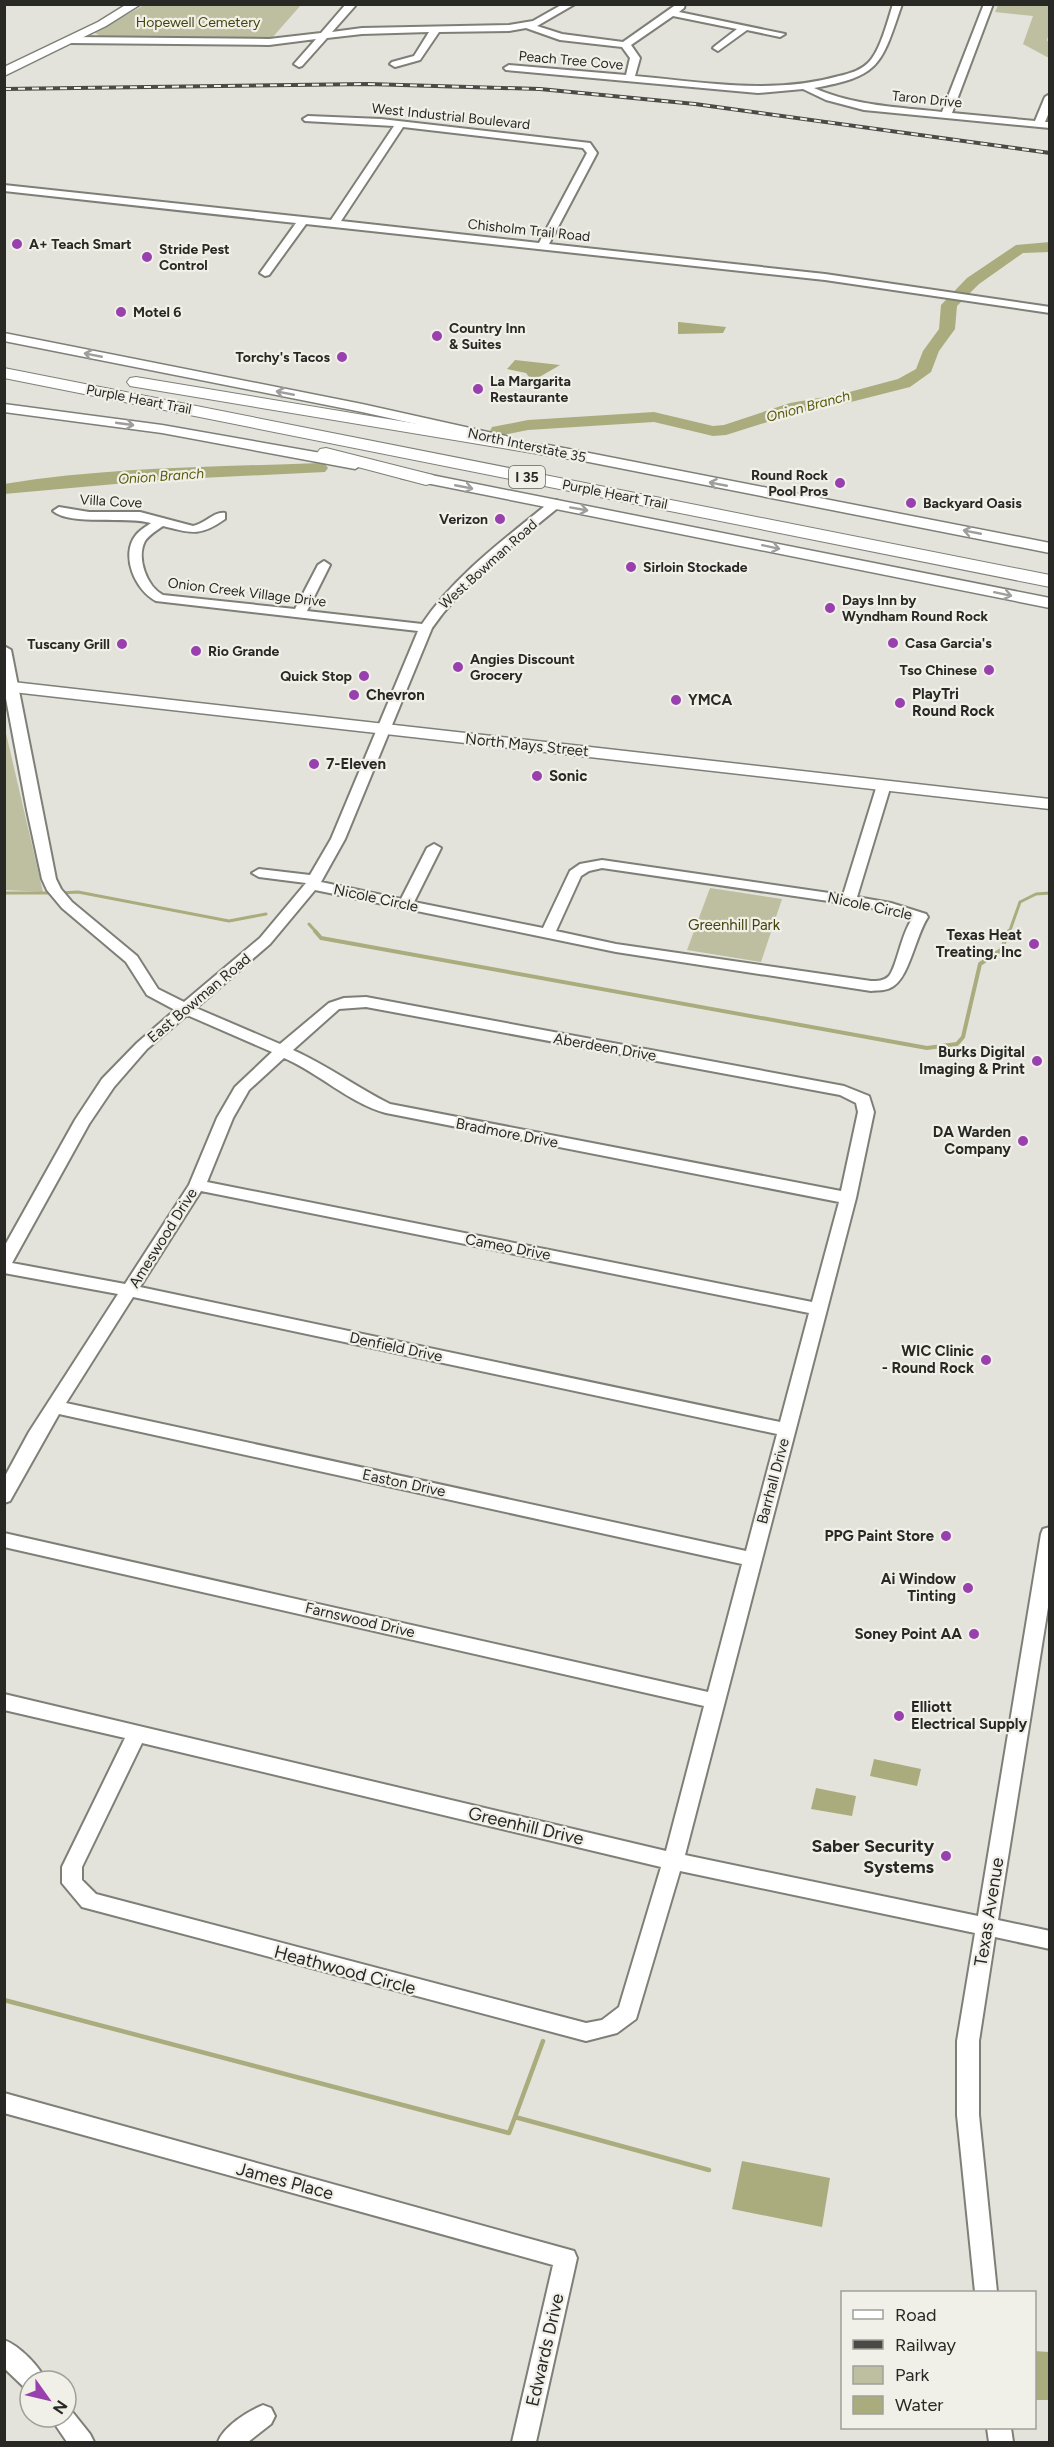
<svg xmlns="http://www.w3.org/2000/svg" width="1054" height="2447" font-family="Figtree,sans-serif">
	<style>
		.green { fill: #bebfa0 }
		.water { fill: #aaac7d }
		.lines { fill: none; stroke-linecap: round; stroke-linejoin: round }
		.stream-far2 { stroke: #aaac7d; stroke-width: 3 }
		.stream-far1 { stroke: #aaac7d; stroke-width: 4 }
		.stream { stroke: #aaac7d; stroke-width: 4.5 }
		.river { fill: #aaac7d; fill-rule: evenodd }
		.minor-casing { stroke: #7e7f77; stroke-width: 4 }
		.major-casing { stroke: #7e7f77; stroke-width: 3 }
		.highway-casing { stroke: #7e7f77; stroke-width: 2 }
		.minor { fill: #fff; fill-rule: evenodd }
		.major { fill: #fff; fill-rule: evenodd }
		.highway { fill: #fff; fill-rule: evenodd }
		.rail-casing { stroke: #4a4a46; stroke-width: 4 }
		.rail { stroke: #f0f0e8; stroke-width: 2; stroke-dasharray: 7; stroke-linecap: butt }
		.oneway { stroke: #9e9e9d }
		.poi-dot { fill: #9840ad; stroke: #f0f0e8; stroke-width: 2 }
		.labels { text-anchor: middle; stroke-width: 4.5; stroke-linejoin: round; paint-order: stroke }
		.far-park-label { font-size: 14px; fill: #44440a; stroke: #f0f0e8 }
		.far-street-label { font-size: 14px; fill: #282825; stroke: #f0f0e8 }
		.far-poi-label { font-size: 14px; font-weight: bold; fill: #282825; stroke: #f0f0e8; text-anchor: start }
		.far-water-label { font-size: 14px; font-style: italic; fill: #5b5a0c; stroke: #f0f0e8 }
		.shield { fill: #f0f0e8; stroke: #646460; stroke-width: 1.5 }
		.shield-label { font-size: 14px; font-weight: bold; fill: #282825 }
		.poi-label { font-size: 15px; font-weight: bold; fill: #282825; stroke: #f0f0e8; text-anchor: end }
		.street-label { font-size: 15px; fill: #282825; stroke: #f0f0e8 }
		.park-label { font-size: 15px; fill: #44440a; stroke: #f0f0e8 }
		.near-street-label { font-size: 18px; fill: #282825; stroke: #f0f0e8 }
		.near-poi-label { font-size: 18px; font-weight: bold; fill: #282825; stroke: #f0f0e8; text-anchor: end }
	</style>
	<rect width="100%" height="100%" fill="#e3e3db"/>
	<!-- green -->
	<path class="green" d="M144,5H301L271,39L104,38L95,33Z
		M998,5H1049V33L1047,40L1049,44V58L1023,44L1033,16L995,12Z
		M5,729L43,892L5,890Z
		M710,888L782,899L761,962L687,950Z"/>
	<!-- water -->
	<path class="water" d="M678,322H679L726,327L723,333L678,334Z
		M515,360L560,365L536,379L529,377L526,373L507,369Z
		M874,1759L921,1769L917,1786L870,1776Z
		M816,1788L856,1796L852,1816L811,1809Z
		M742,2161L830,2178L822,2227L732,2209Z
		M1034,2351L1049,2352V2400H1035Z"/>
	<g class="lines">
		<!-- stream-far2 -->
		<path class="stream-far2" d="M4,893H53
			M60,893L78,892L229,921L266,914
			M309,924L317,933
			M1009,933L1020,902L1036,894L1050,893"/>
		<!-- stream-far1 -->
		<path class="stream-far1" d="M315,931L321,938L927,1048L957,1044L963,1037L980,964L1001,950L1009,931"/>
		<!-- stream -->
		<path class="stream" d="M4,2000L509,2133L515,2117L709,2170
			M515,2117L543,2041"/>
		<!-- river -->
		<path class="river" d="M1050,242V252L1023,253L979,284L957,306L955,329L939,351L931,372L910,387L843,404L799,412L726,435L713,436L654,422L528,430L498,436L492,435L490,431L492,427L528,420L654,412L713,426L724,425L790,403L842,394L898,379L916,369L923,351L939,329L941,305L967,278L1016,245Z
			M319,463L325,464L328,468L325,472L160,480L4,494V484C108,467 215,467 319,463Z"/>
		<defs>
			<path id="minor" d="M346,4L355,6L332,32L362,28L509,25L533,21L563,4H575L537,26L562,34L623,42L677,4H685L684,8L679,12L785,34L780,37L747,30L718,51L713,48L715,46L737,29L673,16L631,45L640,58L635,76C703,82 773,95 839,76C849,74 861,70 868,63C880,52 888,20 893,4H902C881,65 881,76 814,88C855,106 898,107 942,112L984,4H993L952,113L1035,121L1045,97L1050,94V110L1045,122H1050V128L864,110L826,100L803,89L758,93L506,70L504,68L509,65L626,75L630,58L622,47L560,40L526,28L509,31L439,32L420,60L395,67L390,64L392,62L414,56L429,32L362,34L327,38L302,66L299,67L294,64L316,39L269,45L70,43L65,40L70,37L269,39L321,33Z
				M308,116L381,119L590,143L597,153L549,244L825,274L1050,307V313L825,280L306,224L269,275L265,276L260,273L296,223L4,191V185L331,220L394,126L305,121L303,119ZM403,127L583,148L587,153L539,243L341,221Z
				M555,500L559,501V507C514,544 466,579 432,628L345,839L321,882L401,899L427,848L434,844L441,848L414,902L543,928L570,871L580,864L602,860L843,895L877,785L884,781L891,785L857,897L891,903L926,914L928,917C915,936 909,981 890,988C885,991 877,990 871,991L616,952L315,890L270,944L196,1008L280,1044L329,1003L344,998L366,997L844,1086L869,1096L874,1112L856,1198L685,1855L978,1916L1041,1534L1043,1529L1050,1527V1595L998,1920L1050,1931V1949L995,1937L979,2041V2115L997,2292H975L957,2115V2041L975,1933L680,1871L636,2019L617,2033L586,2041L82,1907L62,1883V1867L125,1738L4,1710V1694L666,1851L704,1706L4,1547V1533L708,1692L742,1564L59,1414L10,1501L4,1503V1478L29,1432L118,1294L4,1273V1247L75,1120L102,1079L137,1043L175,1010L147,995L126,962L62,908L47,890L42,879L27,810L4,688V646L11,650L56,879L61,889L72,902L137,956L158,989L184,1002L260,938L306,883L259,877L252,873L259,869L310,875L331,839L418,631L156,601C135,590 120,555 136,535C140,530 147,526 151,523C127,516 70,526 53,511L59,507L89,512H140L193,526C205,524 214,511 225,513V519C200,537 191,533 163,526C157,530 149,535 145,541C136,558 147,587 163,595L295,609L318,565L324,561L330,565L307,611L422,624C456,574 505,539 551,501ZM602,868L849,904L888,911L912,919C901,935 897,966 889,976C884,981 877,981 871,981L616,944L556,931L581,876L589,871ZM366,1007L840,1095L856,1103L858,1112L841,1191L390,1104C356,1087 327,1065 293,1050L339,1009ZM187,1015L272,1052L235,1087L217,1118L189,1185L125,1284L12,1263L89,1124L114,1087L147,1049ZM284,1058C319,1073 349,1103 386,1113L839,1202L812,1302L207,1182L233,1118L249,1090ZM201,1191L809,1313L780,1422L140,1287ZM133,1297L777,1434L746,1551L66,1403ZM142,1743L661,1867L619,2007L602,2020L586,2023L96,1894L82,1880V1867Z
				M4,2093L574,2251L577,2258L536,2442H512L553,2265L4,2113Z
				M4,2340C20,2346 39,2366 46,2381H30V2391L26,2389L4,2368Z
				M263,2405L271,2408L275,2416L271,2424L248,2442H218C223,2427 248,2411 263,2405Z
				M66,2407L70,2409L90,2434L94,2442H67L50,2417H66Z
				M987,2428H1011L1013,2442H989Z"/>
			<path id="major" d="M127,4H141L106,26L4,76V67L98,22Z
				M4,333L362,404L506,436L513,440L506,444L362,412L4,341Z
				M4,404L162,425L355,459L363,464L355,469L162,433L4,412Z
				M548,445L1050,543V553L543,453L540,450L543,447Z
				M406,470L1050,598V608L401,478L398,475Z
				M4,681L1050,799V809L4,691Z"/>
			<path id="highway" d="M4,368L1050,575V587L4,378Z
				M136,377L574,450L577,454L574,458L568,459L130,386L127,382L130,378Z
				M326,448L433,475L435,479L433,483L426,485L320,457L317,453L320,449Z"/>
		</defs>
		<!-- minor casing -->
		<use href="#minor" class="minor-casing"/>
		<!-- major casing -->
		<use href="#major" class="major-casing"/>
		<!-- highway casing -->
		<use href="#highway" class="highway-casing"/>
		<!-- minor -->
		<use href="#minor" class="minor"/>
		<!-- major -->
		<use href="#major" class="major"/>
		<!-- highway -->
		<use href="#highway" class="highway"/>
		<defs>
			<path id="rail" d="M4,89L368,84L540,89L695,104L1050,153"/>
		</defs>
		<!-- rail casing -->
		<use href="#rail" class="rail-casing"/>
		<!-- rail -->
		<use href="#rail" class="rail"/>
	</g>
	<!-- one-way arrows -->
	<defs><path id="oneway-shaft" d="M-6 0H5M1.5-3L5.5 0L1.5 3" fill="none" stroke-width="1.6" stroke-linecap="round" stroke-linejoin="round" transform="scale(1.5)"/></defs>
	<g class="oneway">
		<use href="#oneway-shaft" transform="translate(93 355) rotate(-169)"/>
		<use href="#oneway-shaft" transform="translate(285 393) rotate(-169)"/>
		<use href="#oneway-shaft" transform="translate(125 424) rotate(8)"/>
		<use href="#oneway-shaft" transform="translate(718 484) rotate(-169)"/>
		<use href="#oneway-shaft" transform="translate(464 487) rotate(11)"/>
		<use href="#oneway-shaft" transform="translate(579 509) rotate(10)"/>
		<use href="#oneway-shaft" transform="translate(972 532) rotate(-169)"/>
		<use href="#oneway-shaft" transform="translate(771 547) rotate(12)"/>
		<use href="#oneway-shaft" transform="translate(1003 594) rotate(12)"/>
	</g>
	<!-- markers -->
	<g class="poi-dot">
		<circle cx="17" cy="244" r="6"/>
		<circle cx="147" cy="257" r="6"/>
		<circle cx="121" cy="312" r="6"/>
		<circle cx="437" cy="336" r="6"/>
		<circle cx="342" cy="357" r="6"/>
		<circle cx="478" cy="389" r="6"/>
		<circle cx="840" cy="483" r="6"/>
		<circle cx="911" cy="503" r="6"/>
		<circle cx="500" cy="519" r="6"/>
		<circle cx="631" cy="567" r="6"/>
		<circle cx="830" cy="608" r="6"/>
		<circle cx="893" cy="643" r="6"/>
		<circle cx="122" cy="644" r="6"/>
		<circle cx="196" cy="651" r="6"/>
		<circle cx="458" cy="667" r="6"/>
		<circle cx="989" cy="670" r="6"/>
		<circle cx="364" cy="676" r="6"/>
		<circle cx="354" cy="695" r="6"/>
		<circle cx="676" cy="700" r="6"/>
		<circle cx="900" cy="703" r="6"/>
		<circle cx="314" cy="764" r="6"/>
		<circle cx="537" cy="776" r="6"/>
		<circle cx="1034" cy="944" r="6"/>
		<circle cx="1037" cy="1061" r="6"/>
		<circle cx="1023" cy="1141" r="6"/>
		<circle cx="986" cy="1360" r="6"/>
		<circle cx="946" cy="1536" r="6"/>
		<circle cx="968" cy="1588" r="6"/>
		<circle cx="974" cy="1634" r="6"/>
		<circle cx="899" cy="1716" r="6"/>
		<circle cx="946" cy="1856" r="6"/>
	</g>
	<g class="labels">
		<!-- far-park labels -->
		<g class="far-park-label">
			<text x="198" y="27">Hopewell Cemetery</text>
		</g>
		<!-- far-street labels -->
		<g class="far-street-label">
			<text transform="translate(571 60) rotate(5)" y="5">Peach Tree Cove</text>
			<text transform="translate(927 99) rotate(6)" y="5">Taron Drive</text>
			<text transform="translate(451 116) rotate(6)" y="5">West Industrial Boulevard</text>
			<text transform="translate(529 230) rotate(6)" y="5">Chisholm Trail Road</text>
			<text transform="translate(139 399) rotate(11)" y="5">Purple Heart Trail</text>
			<text transform="translate(527 445) rotate(12)" y="5">North Interstate 35</text>
			<text transform="translate(615 494) rotate(11)" y="5">Purple Heart Trail</text>
			<text transform="translate(111 501) rotate(3)" y="5">Villa Cove</text>
			<text transform="translate(488 564) rotate(-42)" y="5">West Bowman Road</text>
			<text transform="translate(247 592) rotate(7)" y="5">Onion Creek Village Drive</text>
		</g>
		<!-- far-poi labels -->
		<g class="far-poi-label">
			<text x="29" y="249">A+ Teach Smart</text>
			<text x="159" y="254">Stride Pest<tspan x="159" dy="16">Control</tspan></text>
			<text x="133" y="317">Motel 6</text>
			<text x="449" y="333">Country Inn<tspan x="449" dy="16">&amp; Suites</tspan></text>
			<text x="330" y="362" text-anchor="end">Torchy's Tacos</text>
			<text x="490" y="386">La Margarita<tspan x="490" dy="16">Restaurante</tspan></text>
			<text x="828" y="480" text-anchor="end">Round Rock<tspan x="828" dy="16">Pool Pros</tspan></text>
			<text x="923" y="508">Backyard Oasis</text>
			<text x="488" y="524" text-anchor="end">Verizon</text>
			<text x="643" y="572">Sirloin Stockade</text>
			<text x="842" y="605">Days Inn by<tspan x="842" dy="16">Wyndham Round Rock</tspan></text>
			<text x="905" y="648">Casa Garcia's</text>
			<text x="110" y="649" text-anchor="end">Tuscany Grill</text>
			<text x="208" y="656">Rio Grande</text>
			<text x="470" y="664">Angies Discount<tspan x="470" dy="16">Grocery</tspan></text>
			<text x="977" y="675" text-anchor="end">Tso Chinese</text>
			<text x="352" y="681" text-anchor="end">Quick Stop</text>
		</g>
		<!-- far-water labels -->
		<g class="far-water-label">
			<text transform="translate(808 406) rotate(-15)" y="5">Onion Branch</text>
			<text transform="translate(161 476) rotate(-4)" y="5">Onion Branch</text>
		</g>
		<!-- shield labels -->
		<rect class="shield" x="509" y="466" width="36" height="22" rx="4.5"/>
		<g class="shield-label">
			<text x="527" y="482">I 35</text>
		</g>
		<!-- poi labels -->
		<g class="poi-label">
			<text x="912" y="699" text-anchor="start">PlayTri<tspan x="912" dy="17">Round Rock</tspan></text>
			<text x="366" y="700" text-anchor="start">Chevron</text>
			<text x="688" y="705" text-anchor="start">YMCA</text>
			<text x="326" y="769" text-anchor="start">7-Eleven</text>
			<text x="549" y="781" text-anchor="start">Sonic</text>
			<text x="1022" y="940">Texas Heat<tspan x="1022" dy="17">Treating, Inc</tspan></text>
			<text x="1025" y="1057">Burks Digital<tspan x="1025" dy="17">Imaging &amp; Print</tspan></text>
			<text x="1011" y="1137">DA Warden<tspan x="1011" dy="17">Company</tspan></text>
			<text x="974" y="1356">WIC Clinic<tspan x="974" dy="17">- Round Rock</tspan></text>
			<text x="934" y="1541">PPG Paint Store</text>
			<text x="956" y="1584">Ai Window<tspan x="956" dy="17">Tinting</tspan></text>
			<text x="962" y="1639">Soney Point AA</text>
			<text x="911" y="1712" text-anchor="start">Elliott<tspan x="911" dy="17">Electrical Supply</tspan></text>
		</g>
		<!-- street labels -->
		<g class="street-label">
			<text transform="translate(527 745) rotate(6)" y="5">North Mays Street</text>
			<text transform="translate(376 898) rotate(12)" y="5">Nicole Circle</text>
			<text transform="translate(870 906) rotate(12)" y="5">Nicole Circle</text>
			<text transform="translate(199 998) rotate(-40)" y="5">East Bowman Road</text>
			<text transform="translate(605 1047) rotate(10)" y="5">Aberdeen Drive</text>
			<text transform="translate(507 1133) rotate(11)" y="5">Bradmore Drive</text>
			<text transform="translate(163 1238) rotate(-58)" y="5">Ameswood Drive</text>
			<text transform="translate(508 1247) rotate(11)" y="5">Cameo Drive</text>
			<text transform="translate(396 1347) rotate(12)" y="5">Denfield Drive</text>
			<text transform="translate(773 1481) rotate(-75)" y="5">Barrhall Drive</text>
			<text transform="translate(404 1483) rotate(12)" y="5">Easton Drive</text>
			<text transform="translate(360 1620) rotate(13)" y="5">Farnswood Drive</text>
		</g>
		<!-- park labels -->
		<g class="park-label">
			<text x="734" y="930">Greenhill Park</text>
		</g>
		<!-- near-street labels -->
		<g class="near-street-label">
			<text transform="translate(526 1826) rotate(13)" y="6">Greenhill Drive</text>
			<text transform="translate(989 1912) rotate(-81)" y="6">Texas Avenue</text>
			<text transform="translate(345 1970) rotate(15)" y="6">Heathwood Circle</text>
			<text transform="translate(285 2181) rotate(15)" y="6">James Place</text>
			<text transform="translate(545 2350) rotate(-77)" y="6">Edwards Drive</text>
		</g>
		<!-- near-poi labels -->
		<g class="near-poi-label">
			<text x="934" y="1852">Saber Security<tspan x="934" dy="21">Systems</tspan></text>
		</g>
	</g>
	<!-- border -->
	<rect width="1054" height="2447" fill="none" stroke="#282825" stroke-width="12"/>
	<!-- legend -->
	<rect x="841" y="2291" width="195" height="138" fill="#f0f0e8" stroke="#a0a09a" stroke-width="1.5"/>
	<rect x="853" y="2310" width="30" height="9" fill="#ffffff" stroke="#a0a09a" stroke-width="1.5"/>
	<text x="895" y="2321" font-size="18" fill="#282825">Road</text>
	<rect x="853" y="2340" width="30" height="9" fill="#4a4a46" stroke="#a0a09a" stroke-width="1.5"/>
	<text x="895" y="2351" font-size="18" fill="#282825">Railway</text>
	<rect x="853" y="2366" width="30" height="18" fill="#bebfa0" stroke="#a0a09a" stroke-width="1.5"/>
	<text x="895" y="2381" font-size="18" fill="#282825">Park</text>
	<rect x="853" y="2396" width="30" height="18" fill="#aaac7d" stroke="#a0a09a" stroke-width="1.5"/>
	<text x="895" y="2411" font-size="18" fill="#282825">Water</text>
	<!-- north arrow -->
	<g transform="translate(48 2399) rotate(124)"><circle r="28" fill="#f0f0e8" stroke="#a0a09a" stroke-width="1.5"/>
	<path d="M0-4.5L10 22L0 15L-10 22Z" fill="#9840ad"/>
	<text y="-9" font-size="16" font-weight="bold" text-anchor="middle" fill="#282825">N</text>
	</g>
</svg>
